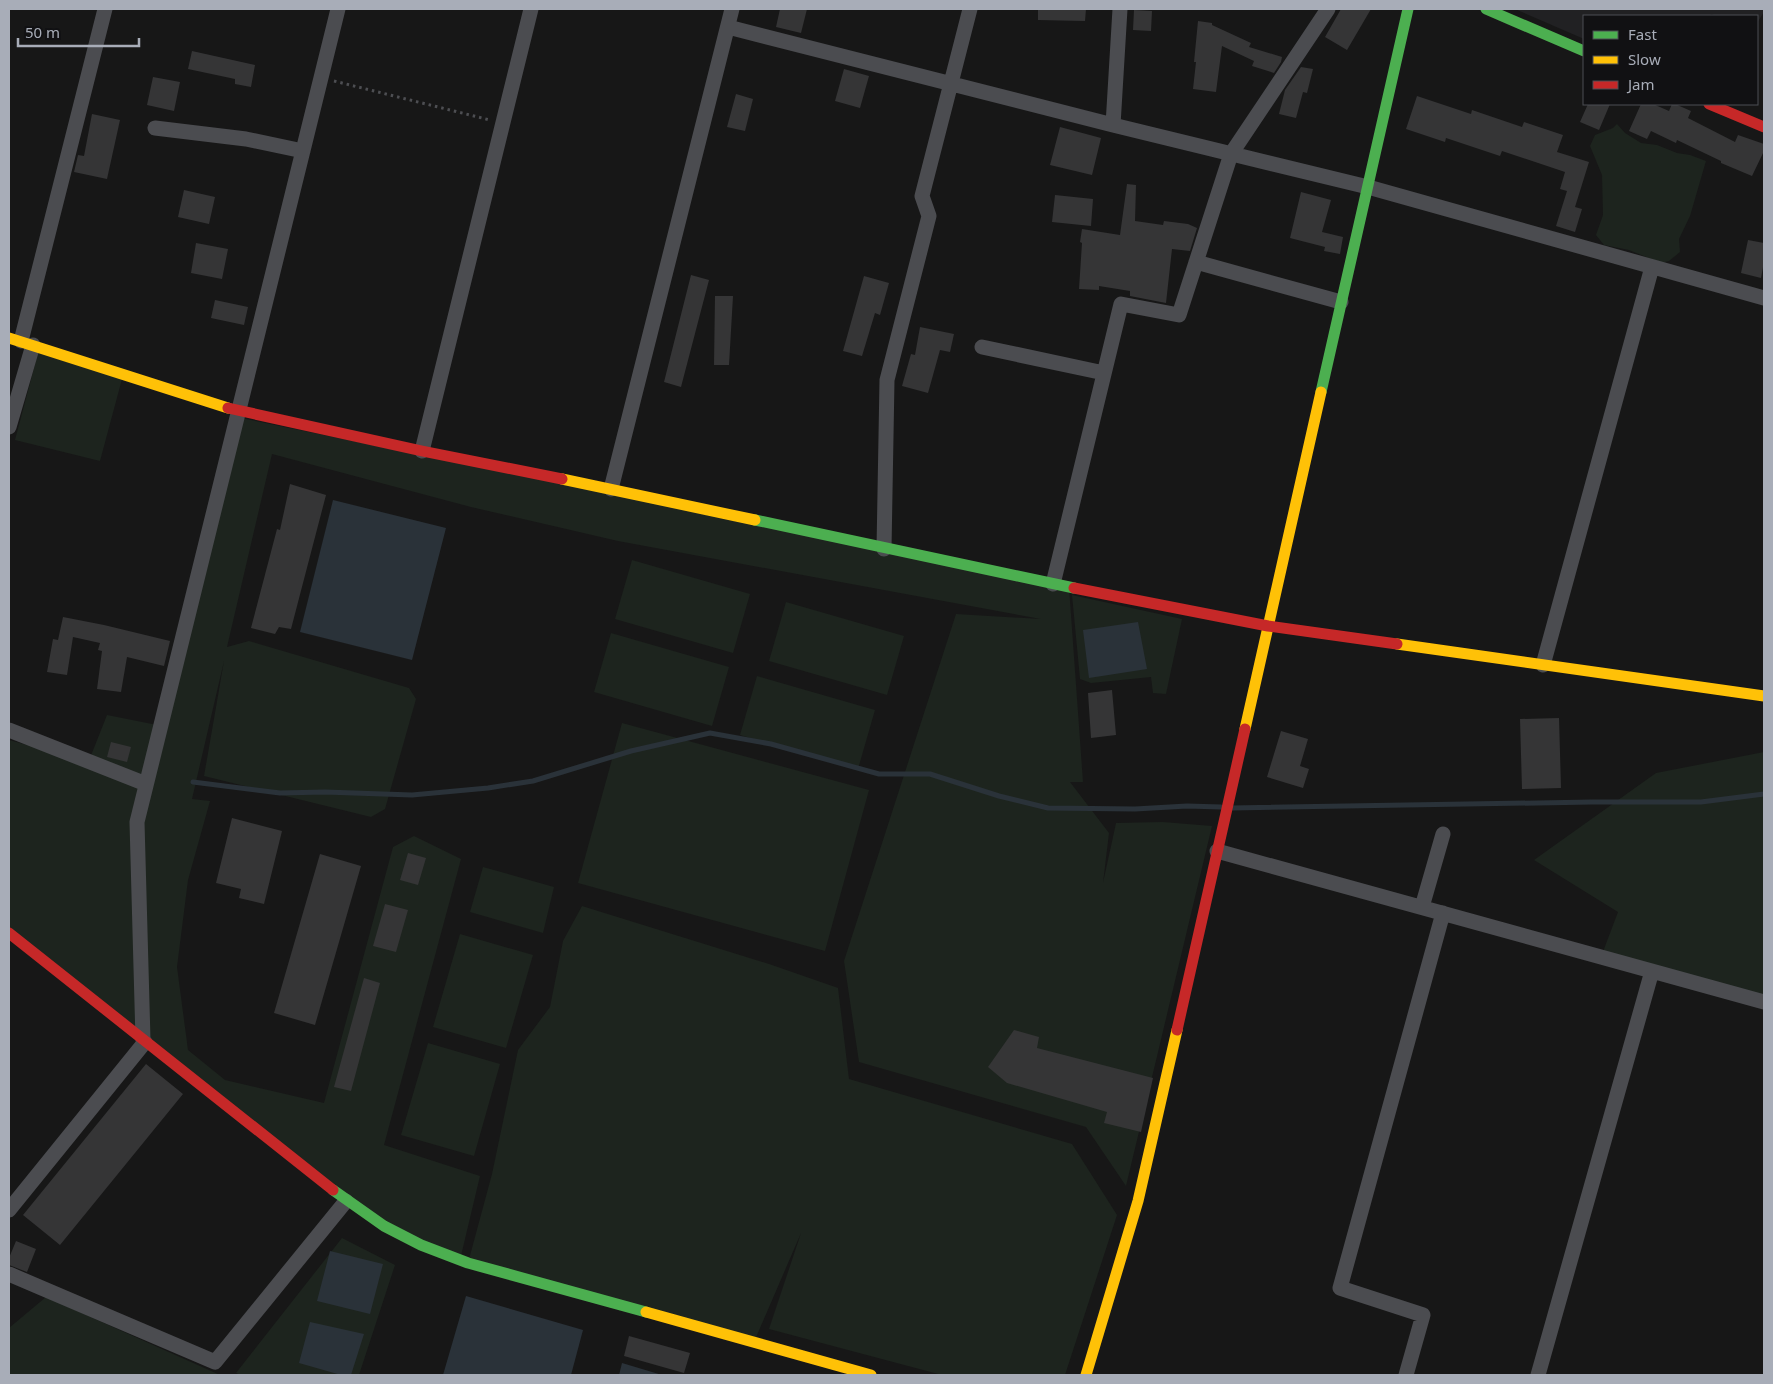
<svg xmlns="http://www.w3.org/2000/svg" width="1773" height="1384" font-family="'Noto Sans',sans-serif">
	<style>
		.built { fill: #212123 }
		.green { fill: #1d241e }
		.water { fill: #2a3239 }
		.lines { fill: none; stroke-linecap: round; stroke-linejoin: round }
		.stream { stroke: #2a3239; stroke-width: 5 }
		.building { fill: #353536 }
		.path { stroke: #4d4e52; stroke-width: 3; stroke-dasharray: 2.5 4; stroke-linecap: butt }
		.street { stroke: #4b4c50; stroke-width: 15 }
		.fast { stroke: #4caf50; stroke-width: 11 }
		.slow { stroke: #ffc107; stroke-width: 11 }
		.jam { stroke: #c62828; stroke-width: 11 }
	</style>
	<rect width="100%" height="100%" fill="#171717"/>
	<!-- built -->
	<path class="built" d="M1515,9H1764V12L1757,23V16H1717L1711,14L1710,16H1584V39Z"/>
	<!-- green -->
	<path class="green" d="M1617,124L1625,133L1641,143L1657,145L1677,153L1690,155L1706,161L1690,216L1679,239L1680,252L1669,261L1661,263L1629,250L1604,245L1596,235L1603,215L1602,175L1590,146L1595,135L1613,128Z
		M38,353L122,379L100,461L15,440Z
		M236,417L1069,587L1083,782H1070L1109,833L1103,883L1116,823L1163,822L1212,826L1126,1186L1086,1127L859,1062L844,961L956,614L1041,619L618,541L471,507L272,454L227,647L249,641L409,688L416,699L385,809L371,817L204,776L224,661L192,799L210,801L188,880L177,967L188,1050L225,1080L324,1103L393,847L414,836L461,859L384,1145L480,1176L460,1260L371,1217L9,934V740L93,763L90,758L107,715L157,725L145,787Z
		M632,560L750,594L733,653L615,619Z
		M1072,595L1182,619L1166,694L1153,693L1151,677L1091,683L1080,679Z
		M786,602L904,636L887,695L769,661Z
		M611,633L729,667L712,726L594,692Z
		M757,676L875,710L858,769L740,735Z
		M622,723L869,790L825,951L578,883Z
		M1764,752V1002L1601,957L1618,912L1534,860L1656,773Z
		M483,867L554,887L543,933L470,912Z
		M582,906L769,964L838,988L849,1079L1072,1144L1117,1215L1065,1375H942L769,1329L801,1233L754,1342L468,1263L492,1174L518,1050L550,1007L563,941Z
		M460,934L533,955L506,1048L433,1027Z
		M428,1043L500,1064L474,1156L401,1135Z
		M342,1238L395,1265L359,1375H241L236,1373Z
		M46,1297L220,1375H9V1328Z"/>
	<!-- water -->
	<path class="water" d="M333,500L446,528L412,660L300,632Z
		M1138,622L1147,669L1089,678L1083,630Z
		M330,1251L383,1264L370,1314L317,1301Z
		M466,1296L583,1330L571,1375H443Z
		M310,1322L364,1334L351,1375H341L299,1363Z
		M622,1363L662,1375H619Z"/>
	<g class="lines">
		<!-- stream -->
		<path class="stream" d="M193,782L280,793L325,792L412,795L488,788L533,781L631,751L710,733L771,744L879,774H930L999,796L1048,808L1135,809L1187,806L1221,807
			M1232,808L1592,802H1701L1764,794"/>
	</g>
	<!-- building -->
	<path class="building" d="M780,9H807L801,33L776,27Z
		M1038,9H1086L1085,21L1038,20Z
		M1341,9H1371L1347,50L1325,37Z
		M1134,10L1152,11L1151,31L1133,30Z
		M1198,21L1212,23V25L1251,43L1249,47L1282,57L1281,62L1274,73L1252,66L1254,61L1222,46L1216,92L1193,89L1196,62H1194Z
		M192,51L255,65L251,87L235,84V79L188,69Z
		M1301,67L1313,69L1307,93L1303,92L1296,118L1279,114L1285,90Z
		M844,69L869,76L860,108L835,101Z
		M153,77L180,82L174,111L147,105Z
		M736,94L753,99L745,131L727,127Z
		M1417,96L1471,114L1472,110L1522,127L1524,122L1563,135L1557,152L1589,162L1575,207L1582,209L1575,232L1556,226L1567,191L1560,189L1565,172L1502,151L1500,156L1446,138L1445,142L1406,129Z
		M1588,104H1610L1599,130L1580,122Z
		M1641,104H1653L1669,111L1672,104H1675L1691,111L1688,118L1735,142L1738,135L1764,144V151L1752,176L1721,163V161L1677,140L1676,143L1651,131L1647,139L1629,131Z
		M92,114L120,120L107,179L74,172L78,155L84,156Z
		M1060,127L1101,138L1092,175L1050,165Z
		M1127,184L1136,185L1135,221L1163,225L1164,221L1188,224L1197,228L1190,251L1172,249L1166,303L1130,296V291L1099,286V290L1079,289L1082,243L1080,242L1082,229L1120,235Z
		M184,190L215,197L209,224L178,217Z
		M1301,192L1331,200L1322,232L1343,237L1340,254L1324,251L1325,247L1290,238Z
		M1055,195L1093,199L1091,226L1052,222Z
		M1748,240L1764,243V262L1761,278L1741,273Z
		M196,243L228,249L222,279L191,273Z
		M691,275L709,280L681,387L664,382Z
		M864,276L889,283L880,315L875,313L862,356L843,351Z
		M715,296H733L729,365H714Z
		M215,300L248,307L244,325L211,318Z
		M920,327L954,334L950,352L940,350L928,393L902,386L911,354L915,355Z
		M290,484L326,495L291,629L279,627L275,634L251,628L277,529L280,530Z
		M63,617L104,625L170,641L164,666L127,657L121,692L97,689L102,651L98,650L100,643L73,637L67,675L47,672L53,639L58,640Z
		M1112,690L1116,735L1091,738L1088,693Z
		M1559,718L1561,788L1522,789L1520,719Z
		M1281,731L1308,739L1300,766L1309,769L1303,788L1267,777Z
		M111,742L131,747L127,762L107,757Z
		M232,818L282,831L264,904L239,898L241,889L216,883Z
		M408,853L426,858L418,885L400,880Z
		M320,854L361,866L315,1025L274,1013Z
		M385,904L408,910L396,952L373,946Z
		M364,978L380,983L351,1091L334,1087Z
		M1014,1030L1039,1037L1037,1048L1153,1078L1141,1132L1104,1123L1107,1112L1007,1083L988,1067Z
		M146,1064L183,1094L60,1245L23,1215Z
		M16,1241L36,1249L27,1272L9,1265V1258Z
		M629,1336L690,1353L684,1373L624,1356Z"/>
	<g class="lines">
		<!-- path -->
		<path class="path" d="M334,81L490,120"/>
		<!-- street -->
		<path class="street" d="M728,27L1113,125L1368,187L1764,298
			M1113,125L1120,9
			M155,128L246,139L303,151
			M1196,262L1341,302
			M21,341L105,9
			M982,347L1104,373
			M9,427L33,345
			M422,451L531,9
			M611,489L732,9
			M884,549L887,380L929,216L922,196L970,9
			M1053,584L1121,304L1179,315L1231,154L1328,9
			M1543,665L1652,267
			M9,730L146,784
			M1217,851L1764,1002
			M1422,907L1443,834
			M143,1040L137,822L338,9
			M9,1210L145,1042
			M9,1274L215,1362L346,1201
			M1406,1375L1423,1315L1340,1288L1443,913
			M1538,1375L1652,971"/>
		<!-- fast -->
		<path class="fast" d="M1486,9L1584,51
			M1321,392L1408,9
			M755,520L1074,588
			M333,1190L384,1226L421,1245L468,1263L646,1312"/>
		<!-- slow -->
		<path class="slow" d="M9,338L228,408
			M562,479L755,520
			M1397,644L1764,696
			M1245,729L1321,392
			M646,1312L871,1375
			M1086,1375L1138,1201L1177,1030"/>
		<!-- jam -->
		<path class="jam" d="M1709,104L1764,127
			M228,408L422,451L562,479
			M1074,588L1268,626L1397,644
			M9,933L333,1190
			M1177,1030L1245,729"/>
	</g>
	<!-- border -->
	<rect width="1773" height="1384" fill="none" stroke="#a8adb8" stroke-width="20"/>
	<!-- legend -->
	<rect x="1583" y="15" width="175" height="90" fill="#111113" stroke="#4d4f55"/>
	<rect x="1593" y="31" width="25" height="8" fill="#4caf50" stroke="#4d4f55"/>
	<text x="1628" y="40" font-size="15" fill="#a8adb8">Fast</text>
	<rect x="1593" y="56" width="25" height="8" fill="#ffc107" stroke="#4d4f55"/>
	<text x="1628" y="65" font-size="15" fill="#a8adb8">Slow</text>
	<rect x="1593" y="81" width="25" height="8" fill="#c62828" stroke="#4d4f55"/>
	<text x="1628" y="90" font-size="15" fill="#a8adb8">Jam</text>
	<!-- scale -->
	<path d="M18 38v8h121v-8" fill="none" stroke="#a8adb8" stroke-width="2.5"/>
	<text x="25" y="38" font-size="15" fill="#a8adb8" stroke="#111113" stroke-width="4" paint-order="stroke">50 m</text>
</svg>
